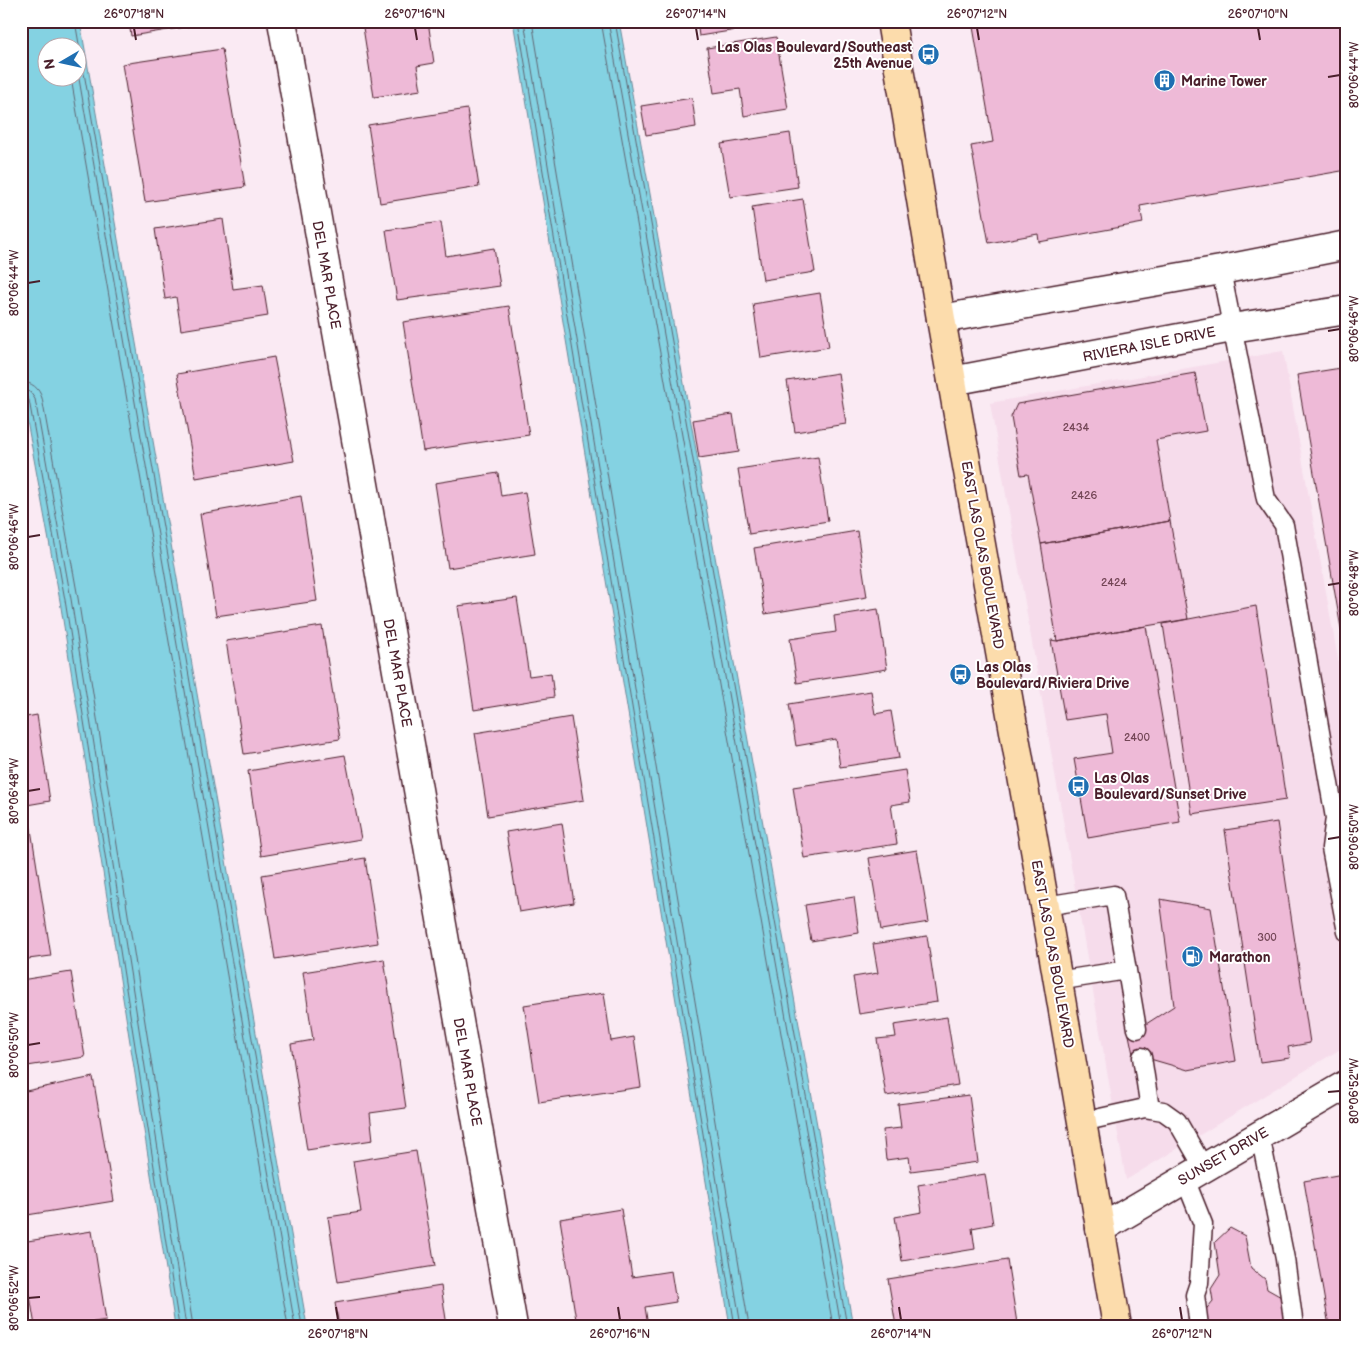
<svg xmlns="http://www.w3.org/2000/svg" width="1368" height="1347" font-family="'Balsamiq Sans',sans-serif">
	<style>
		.built { fill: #f6dceb }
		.water { fill: #84d2e2; stroke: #6d8a99; fill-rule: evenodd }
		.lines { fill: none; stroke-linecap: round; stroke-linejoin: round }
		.shore { stroke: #616774; stroke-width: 1 }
		.building { fill: #eebad7; stroke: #4a1f2b }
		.service-casing { stroke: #4a1f2b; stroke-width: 21 }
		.minor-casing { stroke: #4a1f2b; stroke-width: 31 }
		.primary-casing { stroke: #4a1f2b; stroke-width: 31 }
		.service { stroke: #fff; stroke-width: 18 }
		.minor { stroke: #fff; stroke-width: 28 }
		.primary { stroke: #fcdcac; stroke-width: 28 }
		.ticks { fill: none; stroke: #4a1f2b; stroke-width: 2 }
		.labels { text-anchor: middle; stroke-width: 4; stroke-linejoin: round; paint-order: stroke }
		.number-label { font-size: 11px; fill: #734656 }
		.poi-label { font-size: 14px; font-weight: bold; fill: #4a1f2b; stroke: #fff; text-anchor: start }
		.street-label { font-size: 14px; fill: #4a1f2b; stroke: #fff }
		.neatline { fill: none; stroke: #4a1f2b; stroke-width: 2 }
		.ticks-label { font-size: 12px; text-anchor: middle; fill: #4a1f2b }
	</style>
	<rect width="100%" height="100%" fill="#faeaf3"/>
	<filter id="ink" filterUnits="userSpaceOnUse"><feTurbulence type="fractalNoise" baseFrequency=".02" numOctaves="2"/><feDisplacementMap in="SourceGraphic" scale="10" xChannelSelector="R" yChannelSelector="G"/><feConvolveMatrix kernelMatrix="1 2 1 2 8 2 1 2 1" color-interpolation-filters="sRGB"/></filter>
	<g filter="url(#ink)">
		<!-- built -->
		<path class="built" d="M1283,351L1347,710V1045L1126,1180L990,403Z"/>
		<!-- water -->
		<path class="water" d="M21,21H80L307,1326H175L60,601L21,388ZM48,48H78V78H48Z
			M513,21H619L853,1326H730Z"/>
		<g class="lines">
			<!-- shore -->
			<path class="shore" d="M75,21L302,1326
				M518,21L735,1326
				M524,21L741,1326
				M532,21L749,1326
				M601,21L833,1326
				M608,21L841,1326
				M615,21L847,1326
				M78,73L295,1326
				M71,78L288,1326
				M21,382C32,382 39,388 42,398L78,598L193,1326
				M21,389L30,392L35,399L71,599L186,1326
				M21,396H26L29,400L65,600L179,1326"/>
		</g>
		<!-- building -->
		<path class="building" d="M129,21H216V22L131,36Z
			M362,21H428L434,63L417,66L421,90L374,97Z
			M697,21H774V24L699,36Z
			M972,21H1347V170L1140,206L1143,223L1039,242L1038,234L989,243L971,146L993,142Z
			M776,37L788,109L744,116L740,89L714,93L707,48Z
			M222,49L245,187L145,202L122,64Z
			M692,98L696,127L646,135L641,106Z
			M467,109L479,187L380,203L368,125Z
			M790,133L798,187L730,197L721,144Z
			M803,199L815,272L763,280L752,207Z
			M223,219L233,289L263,285L268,316L181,330L176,297L165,299L155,229Z
			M441,222L446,256L494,248L500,286L397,300L386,230Z
			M820,293L829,347L761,358L753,304Z
			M509,306L529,435L423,451L403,322Z
			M274,357L294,461L196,478L177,374Z
			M1347,367V663L1297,375Z
			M838,373L846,424L795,432L787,381Z
			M1195,373L1206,431L1156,440L1170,521L1041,544L1028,474L1021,475L1011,417L1017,404Z
			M733,414L739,452L699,458L693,420Z
			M818,457L828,521L749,534L738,469Z
			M498,473L501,496L525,492L535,554L448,568L435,483Z
			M301,496L317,601L216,616L200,514Z
			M1170,521L1188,619L1057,641L1041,544Z
			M857,531L867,597L765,614L754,548Z
			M517,598L529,676L551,673L554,697L474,710L458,606Z
			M1256,606L1286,800L1192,814L1163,624Z
			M878,609L887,669L797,683L790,639L836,632L834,616Z
			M322,626L340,739L244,754L226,641Z
			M1146,626L1180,822L1088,838L1074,759L1112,753L1106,714L1065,720L1051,640L1057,641Z
			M871,691L875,714L891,711L899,758L840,767L836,739L796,746L789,704Z
			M37,715L50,801L21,806V718Z
			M571,717L584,800L488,816L475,733Z
			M345,755L361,839L261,856L248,771Z
			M905,770L910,802L891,805L897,844L804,858L793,787Z
			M1277,822L1310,1043L1288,1047L1290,1058L1260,1062L1225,830Z
			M30,823L51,956L21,960V824Z
			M562,823L574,903L519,912L506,832Z
			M917,850L929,922L881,930L869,858Z
			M365,858L378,943L275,959L262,875Z
			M854,897L859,933L811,941L805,905Z
			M1160,899L1211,908L1236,1061L1188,1070L1133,1054L1129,1035L1174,1006Z
			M927,936L937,1002L859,1014L853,977L878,973L873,944Z
			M384,959L406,1108L370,1113L373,1140L307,1150L291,1044L313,1040L303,972Z
			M71,972L85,1057L21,1067V980Z
			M604,993L611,1041L634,1037L641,1087L539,1102L524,1005Z
			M947,1017L958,1085L886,1096L877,1039L896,1037L894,1025Z
			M93,1077L114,1201L21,1216V1092Z
			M969,1095L978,1162L911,1171L909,1157L886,1160L883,1130L901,1128L898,1104Z
			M416,1151L435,1266L338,1282L328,1217L361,1212L353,1161Z
			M985,1174L993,1224L972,1228L975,1249L902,1261L895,1217L922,1212L918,1185Z
			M1343,1174L1347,1195V1325L1329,1326L1304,1181Z
			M621,1209L632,1277L671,1271L676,1302L645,1307L648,1326H577L560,1219Z
			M1230,1228L1245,1236L1251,1268L1265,1279L1267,1289L1283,1298L1287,1323L1284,1326H1205L1203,1313L1213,1301L1211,1289L1220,1275L1215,1242Z
			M92,1231L106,1320L88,1323V1326H35L21,1242Z
			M1007,1260L1017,1323L1002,1326H896L888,1279Z
			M441,1286L447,1326H339L335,1303Z"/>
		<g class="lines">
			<defs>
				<path id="service" d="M1221,270L1266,499L1284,525L1335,818L1331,848L1347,932
					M1045,906L1114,895L1137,1029
					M1057,981L1127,970
					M1142,1057L1150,1109
					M1082,1122L1145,1108L1163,1111L1177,1121L1204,1168
					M1260,1135L1285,1259L1293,1319L1291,1326
					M1185,1179L1203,1224L1199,1283L1195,1295L1199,1326"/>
				<path id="minor" d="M282,21L513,1326
					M941,319L1221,270L1347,245
					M952,381L1232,328L1347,310
					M1100,1229L1347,1084"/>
				<path id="primary" d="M891,21L941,319L1045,906L1117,1326"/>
			</defs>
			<!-- service casing -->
			<use href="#service" class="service-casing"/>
			<!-- minor casing -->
			<use href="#minor" class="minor-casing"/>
			<!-- primary casing -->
			<use href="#primary" class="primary-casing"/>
			<!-- service -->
			<use href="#service" class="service"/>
			<!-- minor -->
			<use href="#minor" class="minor"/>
			<!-- primary -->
			<use href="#primary" class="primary"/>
		</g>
	</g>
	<!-- ticks -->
	<path class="ticks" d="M134,28L136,40M415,28L417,40M696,28L698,40M977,28L979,40M1258,28L1260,40M1328,77L1340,75M28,283L40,281M1328,331L1340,329M28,537L40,535M1328,585L1340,583M28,791L40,789M1328,839L1340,837M28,1045L40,1043M1328,1092L1340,1091M28,1298L40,1297M336,1307L338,1320M618,1307L620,1320M899,1307L901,1320M1180,1307L1182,1320"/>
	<!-- icons -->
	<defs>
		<symbol id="bus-disc" viewBox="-11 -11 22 22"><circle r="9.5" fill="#1f6fb2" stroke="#fff"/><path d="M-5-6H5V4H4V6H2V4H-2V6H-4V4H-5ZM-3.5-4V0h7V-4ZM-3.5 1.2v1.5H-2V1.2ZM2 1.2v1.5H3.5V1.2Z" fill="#fff"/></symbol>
		<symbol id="building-disc" viewBox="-11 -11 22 22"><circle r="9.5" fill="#1f6fb2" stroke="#fff"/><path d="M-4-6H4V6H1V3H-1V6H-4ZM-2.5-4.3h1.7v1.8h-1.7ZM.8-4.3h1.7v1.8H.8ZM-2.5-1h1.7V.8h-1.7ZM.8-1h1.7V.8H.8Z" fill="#fff"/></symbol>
		<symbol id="fuel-disc" viewBox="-11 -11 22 22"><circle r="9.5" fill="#1f6fb2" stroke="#fff"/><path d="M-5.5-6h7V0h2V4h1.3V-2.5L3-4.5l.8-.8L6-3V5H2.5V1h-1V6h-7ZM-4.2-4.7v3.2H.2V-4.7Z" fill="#fff"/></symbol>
	</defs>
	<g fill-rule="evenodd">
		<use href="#bus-disc" x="916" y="42" width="25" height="25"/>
		<use href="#building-disc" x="1152" y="68" width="25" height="25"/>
		<use href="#bus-disc" x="948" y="662" width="25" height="25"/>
		<use href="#bus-disc" x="1066" y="774" width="25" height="25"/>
		<use href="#fuel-disc" x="1180" y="944" width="25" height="25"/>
	</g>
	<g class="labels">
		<!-- number labels -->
		<g class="number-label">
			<text x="1076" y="431">2434</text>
			<text x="1084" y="499">2426</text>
			<text x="1114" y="586">2424</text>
			<text x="1137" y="741">2400</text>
			<text x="1267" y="941">300</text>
		</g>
		<!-- poi labels -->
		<g class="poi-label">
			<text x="912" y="52" text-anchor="end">Las Olas Boulevard/Southeast<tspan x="912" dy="16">25th Avenue</tspan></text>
			<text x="1181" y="86">Marine Tower</text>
			<text x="976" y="672">Las Olas<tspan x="976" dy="16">Boulevard/Riviera Drive</tspan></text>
			<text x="1094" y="783">Las Olas<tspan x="1094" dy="16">Boulevard/Sunset Drive</tspan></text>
			<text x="1209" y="962">Marathon</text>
		</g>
		<!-- street labels -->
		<g class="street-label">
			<text transform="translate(327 275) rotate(80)" y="5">DEL MAR PLACE</text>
			<text transform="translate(1149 344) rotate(-11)" y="5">RIVIERA ISLE DRIVE</text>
			<text transform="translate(983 555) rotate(80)" y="5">EAST LAS OLAS BOULEVARD</text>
			<text transform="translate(398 673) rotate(80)" y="5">DEL MAR PLACE</text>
			<text transform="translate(1053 954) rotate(80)" y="5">EAST LAS OLAS BOULEVARD</text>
			<text transform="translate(468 1072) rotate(80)" y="5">DEL MAR PLACE</text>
			<text transform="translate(1223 1156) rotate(-30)" y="5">SUNSET DRIVE</text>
		</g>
	</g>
	<!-- margin -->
	<rect width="1368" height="1347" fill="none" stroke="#fff" stroke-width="55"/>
	<!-- north arrow -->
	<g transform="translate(62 62) rotate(261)"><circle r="24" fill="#ffffff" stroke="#b7a5aa"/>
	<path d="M0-4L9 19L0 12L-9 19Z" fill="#1f6fb2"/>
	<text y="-8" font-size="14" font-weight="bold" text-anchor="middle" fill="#4a1f2b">N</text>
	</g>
	<rect x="28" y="28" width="1312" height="1292" class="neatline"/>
	<g class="ticks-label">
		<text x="134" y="18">26°07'18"N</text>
		<text x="415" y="18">26°07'16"N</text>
		<text x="696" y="18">26°07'14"N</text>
		<text x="977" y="18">26°07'12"N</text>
		<text x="1258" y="18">26°07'10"N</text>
		<text transform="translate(1354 75) rotate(-90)" y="4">80°06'44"W</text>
		<text transform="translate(14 283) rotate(-90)" y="4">80°06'44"W</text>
		<text transform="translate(1354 329) rotate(-90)" y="4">80°06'46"W</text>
		<text transform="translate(14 537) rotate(-90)" y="4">80°06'46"W</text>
		<text transform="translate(1354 583) rotate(-90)" y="4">80°06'48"W</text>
		<text transform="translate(14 791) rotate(-90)" y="4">80°06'48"W</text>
		<text transform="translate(1354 837) rotate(-90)" y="4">80°06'50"W</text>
		<text transform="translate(14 1045) rotate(-90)" y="4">80°06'50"W</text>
		<text transform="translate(1354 1091) rotate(-90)" y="4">80°06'52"W</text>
		<text transform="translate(14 1298) rotate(-90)" y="4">80°06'52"W</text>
		<text x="338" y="1338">26°07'18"N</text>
		<text x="620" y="1338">26°07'16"N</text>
		<text x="901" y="1338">26°07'14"N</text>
		<text x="1182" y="1338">26°07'12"N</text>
	</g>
</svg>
